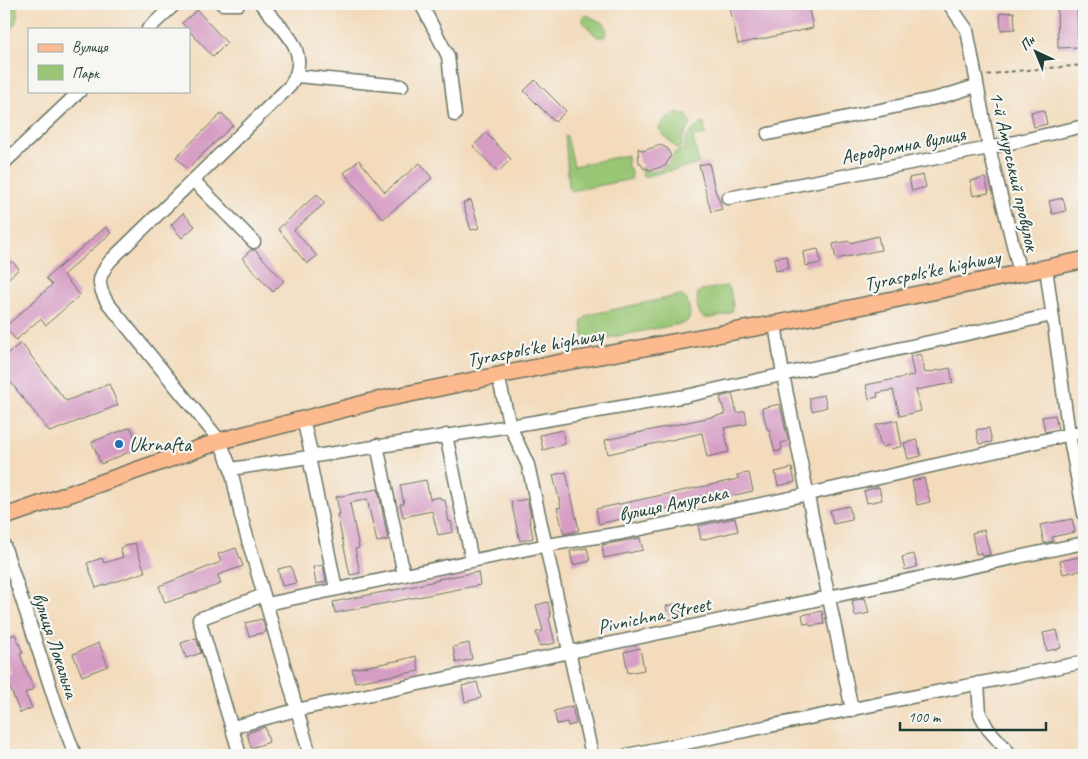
<svg xmlns="http://www.w3.org/2000/svg" width="1088" height="759" font-family="Caveat,sans-serif">
	<style>
		.green { fill: #99c674; stroke: #5c8254 }
		.building { fill: #d69dc4 }
		.lines { fill: none; stroke-linecap: round; stroke-linejoin: round }
		.minor-casing { stroke: #697464; stroke-width: 15 }
		.major-casing { stroke: #697464; stroke-width: 19 }
		.path { stroke: #697464; stroke-width: 2; stroke-dasharray: 4 4; stroke-linecap: butt }
		.minor { stroke: #fff; stroke-width: 12 }
		.major { stroke: #fcba8e; stroke-width: 16 }
		.poi-dot { fill: #1f6fb2; stroke: #f6f6f2; stroke-width: 2 }
		.labels { text-anchor: middle; stroke-width: 4.5; stroke-linejoin: round; paint-order: stroke }
		.street-label { font-size: 20px; fill: #1f3d34; stroke: #f6f6f2 }
		.poi-label { font-size: 20px; fill: #1f3d34; stroke: #f6f6f2; text-anchor: start }
	</style>
	<rect width="100%" height="100%" fill="#f6f6f2"/>
	<filter id="ink" filterUnits="userSpaceOnUse"><feTurbulence type="fractalNoise" baseFrequency=".02" numOctaves="2"/><feDisplacementMap in="SourceGraphic" scale="10" xChannelSelector="R" yChannelSelector="G"/><feConvolveMatrix kernelMatrix="1 2 1 2 8 2 1 2 1" color-interpolation-filters="sRGB"/></filter>
	<filter id="wash" filterUnits="userSpaceOnUse"><feTurbulence type="fractalNoise" baseFrequency=".0096" numOctaves="4" result="noise"/><feDisplacementMap in="SourceGraphic" scale="20" xChannelSelector="R" yChannelSelector="G"/><feGaussianBlur stdDeviation="1.12" result="paint"/><feColorMatrix in="noise" values="0 0 0 0 0 0 0 0 0 0 0 0 0 0 0 0 0 1.4 0 .05"/><feComposite in="paint" operator="in"/></filter>
	<g filter="url(#wash)">
		<rect width="100%" height="100%" fill="#f3dbbc"/>
		<!-- green -->
		<path class="green" d="M16,5C20,15 15,27 8,34L4,35V17L13,6Z
			M587,15L605,24L607,32L604,37H597L583,22V17Z
			M678,112L687,115L691,124L683,137L682,146L678,149C674,146 660,132 659,128L666,118Z
			M704,123L705,134L693,138L699,164L643,177L641,167C652,178 672,166 674,153L684,149L687,136L700,124Z
			M565,136H567L574,166L627,155L628,168H630L632,179L571,191L569,188Z
			M726,286L730,289L733,305L732,311C728,315 723,315 717,317C714,317 709,319 705,318C697,316 696,300 698,293L702,290Z
			M681,295L687,300C689,308 693,318 685,323L592,341H588L583,336L582,321L588,315Z"/>
		<g id="blocks">
			<!-- building -->
			<path class="building" d="M729,4H780L781,11L808,5L813,28L738,44Z
				M1057,4H1077L1078,47L1058,48Z
				M197,10L227,43L213,57L182,23Z
				M1014,12L1015,29L1001,30L1000,13Z
				M535,80L566,111L555,122L524,91Z
				M1044,110L1047,124L1034,127L1031,112Z
				M222,113L233,125L187,169L176,157Z
				M486,133L511,159L498,172L473,146Z
				M660,145L667,148L671,156L665,166L651,170L643,168L641,163H639L638,148L643,151Z
				M359,160L385,192L420,163L432,178L383,219L344,173Z
				M709,163L716,194H717L722,209L711,212L699,165Z
				M923,175L926,187L912,191L909,178Z
				M985,178L989,193L973,196L970,181Z
				M317,194L325,203L294,230L317,256L307,264L278,229Z
				M1063,198L1066,211L1052,214L1049,201Z
				M471,200L479,228L471,230L463,203Z
				M183,213L195,226L182,238L171,225Z
				M106,227L111,233L63,275L80,295L46,325L40,319L16,340L5,327L52,285L46,278Z
				M878,236L881,250L836,259L833,244L850,241V243Z
				M818,249L821,263L805,266L803,252Z
				M251,250H255L284,281L273,292L242,258Z
				M787,256L789,268L776,271L774,258Z
				M12,261L19,269L4,282V269Z
				M21,343L66,401L109,384L118,405L50,432L4,374V356Z
				M921,354L925,373L950,368L953,383L916,390L921,411L900,416L893,390L877,393L878,397L869,399L866,385L914,375L910,357Z
				M732,394L737,413L745,411L747,424L724,428L729,452L707,457L702,433L608,454L605,440L725,414L720,397Z
				M824,395L827,407L812,411L809,398Z
				M780,404L788,441L781,443L782,450L775,452L769,429H767L762,408Z
				M1055,415L1058,429L1045,432L1042,417Z
				M897,420L902,446L891,449L890,445L881,447L876,425Z
				M131,427L139,448L101,464L92,442Z
				M989,428L992,442L979,444L976,430Z
				M562,430L565,444L543,450L540,435Z
				M917,440L921,456L908,459L904,443Z
				M792,468L795,482L778,486L775,472Z
				M566,472L579,530L564,534L557,508L561,507L553,475Z
				M749,473L753,491L717,499L715,493L700,496L701,502L693,504L692,503L599,524L596,509L738,479L737,475Z
				M924,478L930,502L917,505L912,481Z
				M426,480L430,499L440,497L441,500H445L449,522L451,521L453,532L438,535L432,511L403,517L400,504H404L400,485Z
				M879,487L882,500L867,503L864,491Z
				M378,489L388,540L377,542L367,499L350,503L359,548L355,549L360,573L350,575L337,514H340L336,497Z
				M527,499L531,516L529,517L533,538L520,541L511,502Z
				M849,506L852,520L833,524L830,510Z
				M735,518L738,531L701,540L698,526Z
				M1072,519L1075,532L1052,537L1053,541L1044,543L1040,525Z
				M984,530L990,555L982,556L981,553L976,554L972,533Z
				M640,538L643,550L604,558L602,545Z
				M135,543L145,572L96,588L87,563L102,558L104,563L123,557L120,548Z
				M236,548L243,566L218,575L221,584L165,603L159,586L221,562L218,554Z
				M587,548L590,561L573,565L570,551Z
				M914,554L917,567L905,570L902,557Z
				M1084,556V570L1063,574L1060,561Z
				M323,565L326,582L316,584L313,567Z
				M291,566L296,583L282,586L278,569Z
				M478,572L480,585L335,613L333,602L414,586L439,580L438,579Z
				M865,598L869,613L855,616L852,601Z
				M548,602L551,617L549,618L555,643L540,646L536,632L543,631L536,605Z
				M679,603L682,617L669,620L666,606Z
				M822,611L824,624L810,626V623L804,624L802,615Z
				M262,619L266,632L249,636L245,623Z
				M1057,630L1061,648L1047,651L1043,633Z
				M15,634L23,653L20,654L34,689L25,693L32,708L20,713L5,675L11,673L4,653V639Z
				M196,638L201,653L186,658L181,643Z
				M99,643L108,666L82,676L73,654Z
				M469,643L472,659L456,663L453,647Z
				M640,648L644,670L628,673L624,652Z
				M416,656L419,671L355,682L352,669L401,660Z
				M477,682L481,698L465,702L462,686Z
				M572,706L576,724L568,726L567,722L557,724L554,711Z
				M265,727L269,742L251,748L247,733Z"/>
		</g>
	</g>
	<g filter="url(#ink)">
		<use href="#blocks" fill-opacity="0" stroke="#697464" stroke-width="1"/>
		<g class="lines">
			<defs>
				<path id="minor" d="M222,4H239
					M261,4C283,31 313,51 290,86L110,261C97,278 97,284 107,302L220,441L231,469L241,516L310,755
					M421,4L448,56L455,115
					M949,4L967,30L989,148L1020,273
					M148,29L175,4
					M297,76L402,86
					M768,134L941,97L976,86
					M4,163L80,91
					M194,181L254,242
					M728,198L989,148L1084,126
					M1046,268L1069,434L1084,514
					M775,324L783,375L852,710
					M498,376L510,426L528,465L592,755
					M303,419L312,457
					M446,435L472,561
					M377,445L404,575
					M309,457L336,589
					M231,469L510,426L686,396L1052,315
					M4,545L56,704L75,755
					M267,604L547,545L622,533L809,494L1084,431
					M978,683L980,714L988,729L1011,755
					M233,727L296,710L1084,543
					M240,755L199,619L264,595
					M627,755L1084,662"/>
				<path id="major" d="M4,517L220,441L374,401L559,363L775,324L1084,260"/>
			</defs>
			<!-- minor casing -->
			<use href="#minor" class="minor-casing"/>
			<!-- major casing -->
			<use href="#major" class="major-casing"/>
			<!-- path -->
			<path class="path" d="M987,75L1005,72L1084,65"/>
			<!-- minor -->
			<use href="#minor" class="minor"/>
			<!-- major -->
			<use href="#major" class="major"/>
		</g>
	</g>
	<!-- markers -->
	<circle class="poi-dot" cx="119" cy="444" r="5"/>
	<g class="labels">
		<!-- street labels -->
		<g class="street-label">
			<text transform="translate(903 145) rotate(-11)" y="7">Аеродромна вулиця</text>
			<text transform="translate(1015 171) rotate(77)" y="7">1-й Амурський провулок</text>
			<text transform="translate(932 270) rotate(-12)" y="7">Tyraspols'ke highway</text>
			<text transform="translate(535 347) rotate(-11)" y="7">Tyraspols'ke highway</text>
			<text transform="translate(673 503) rotate(-12)" y="7">вулиця Амурська</text>
			<text transform="translate(654 615) rotate(-12)" y="7">Pivnichna Street</text>
			<text transform="translate(56 645) rotate(72)" y="7">вулиця Локальна</text>
		</g>
		<!-- poi labels -->
		<g class="poi-label">
			<text x="129" y="451">Ukrnafta</text>
		</g>
	</g>
	<!-- margin -->
	<rect width="1088" height="759" fill="none" stroke="#f6f6f2" stroke-width="20"/>
	<!-- legend -->
	<rect x="28" y="28" width="162" height="65" fill="#f6f6f2" stroke="#a0aca6"/>
	<rect x="38" y="44" width="25" height="8" fill="#fcba8e" stroke="#a0aca6"/>
	<text x="72" y="52" font-size="15" fill="#1f3d34">Вулиця</text>
	<rect x="38" y="65" width="25" height="15" fill="#99c674" stroke="#a0aca6"/>
	<text x="72" y="78" font-size="15" fill="#1f3d34">Парк</text>
	<!-- north arrow -->
	<g transform="translate(1036 52) rotate(316)" stroke="#f6f6f2" stroke-width="4" paint-order="stroke">
	<path d="M0-4L9 19L0 12L-9 19Z" fill="#1f3d34"/>
	<text y="-8" font-size="14" font-weight="bold" text-anchor="middle" fill="#1f3d34">Пн</text>
	</g>
	<!-- scale -->
	<path d="M900 722v8h146v-8" fill="none" stroke="#1f3d34" stroke-width="2.5"/>
	<text x="908" y="722" font-size="15" fill="#1f3d34" stroke="#f6f6f2" stroke-width="4" paint-order="stroke">100 m</text>
</svg>
